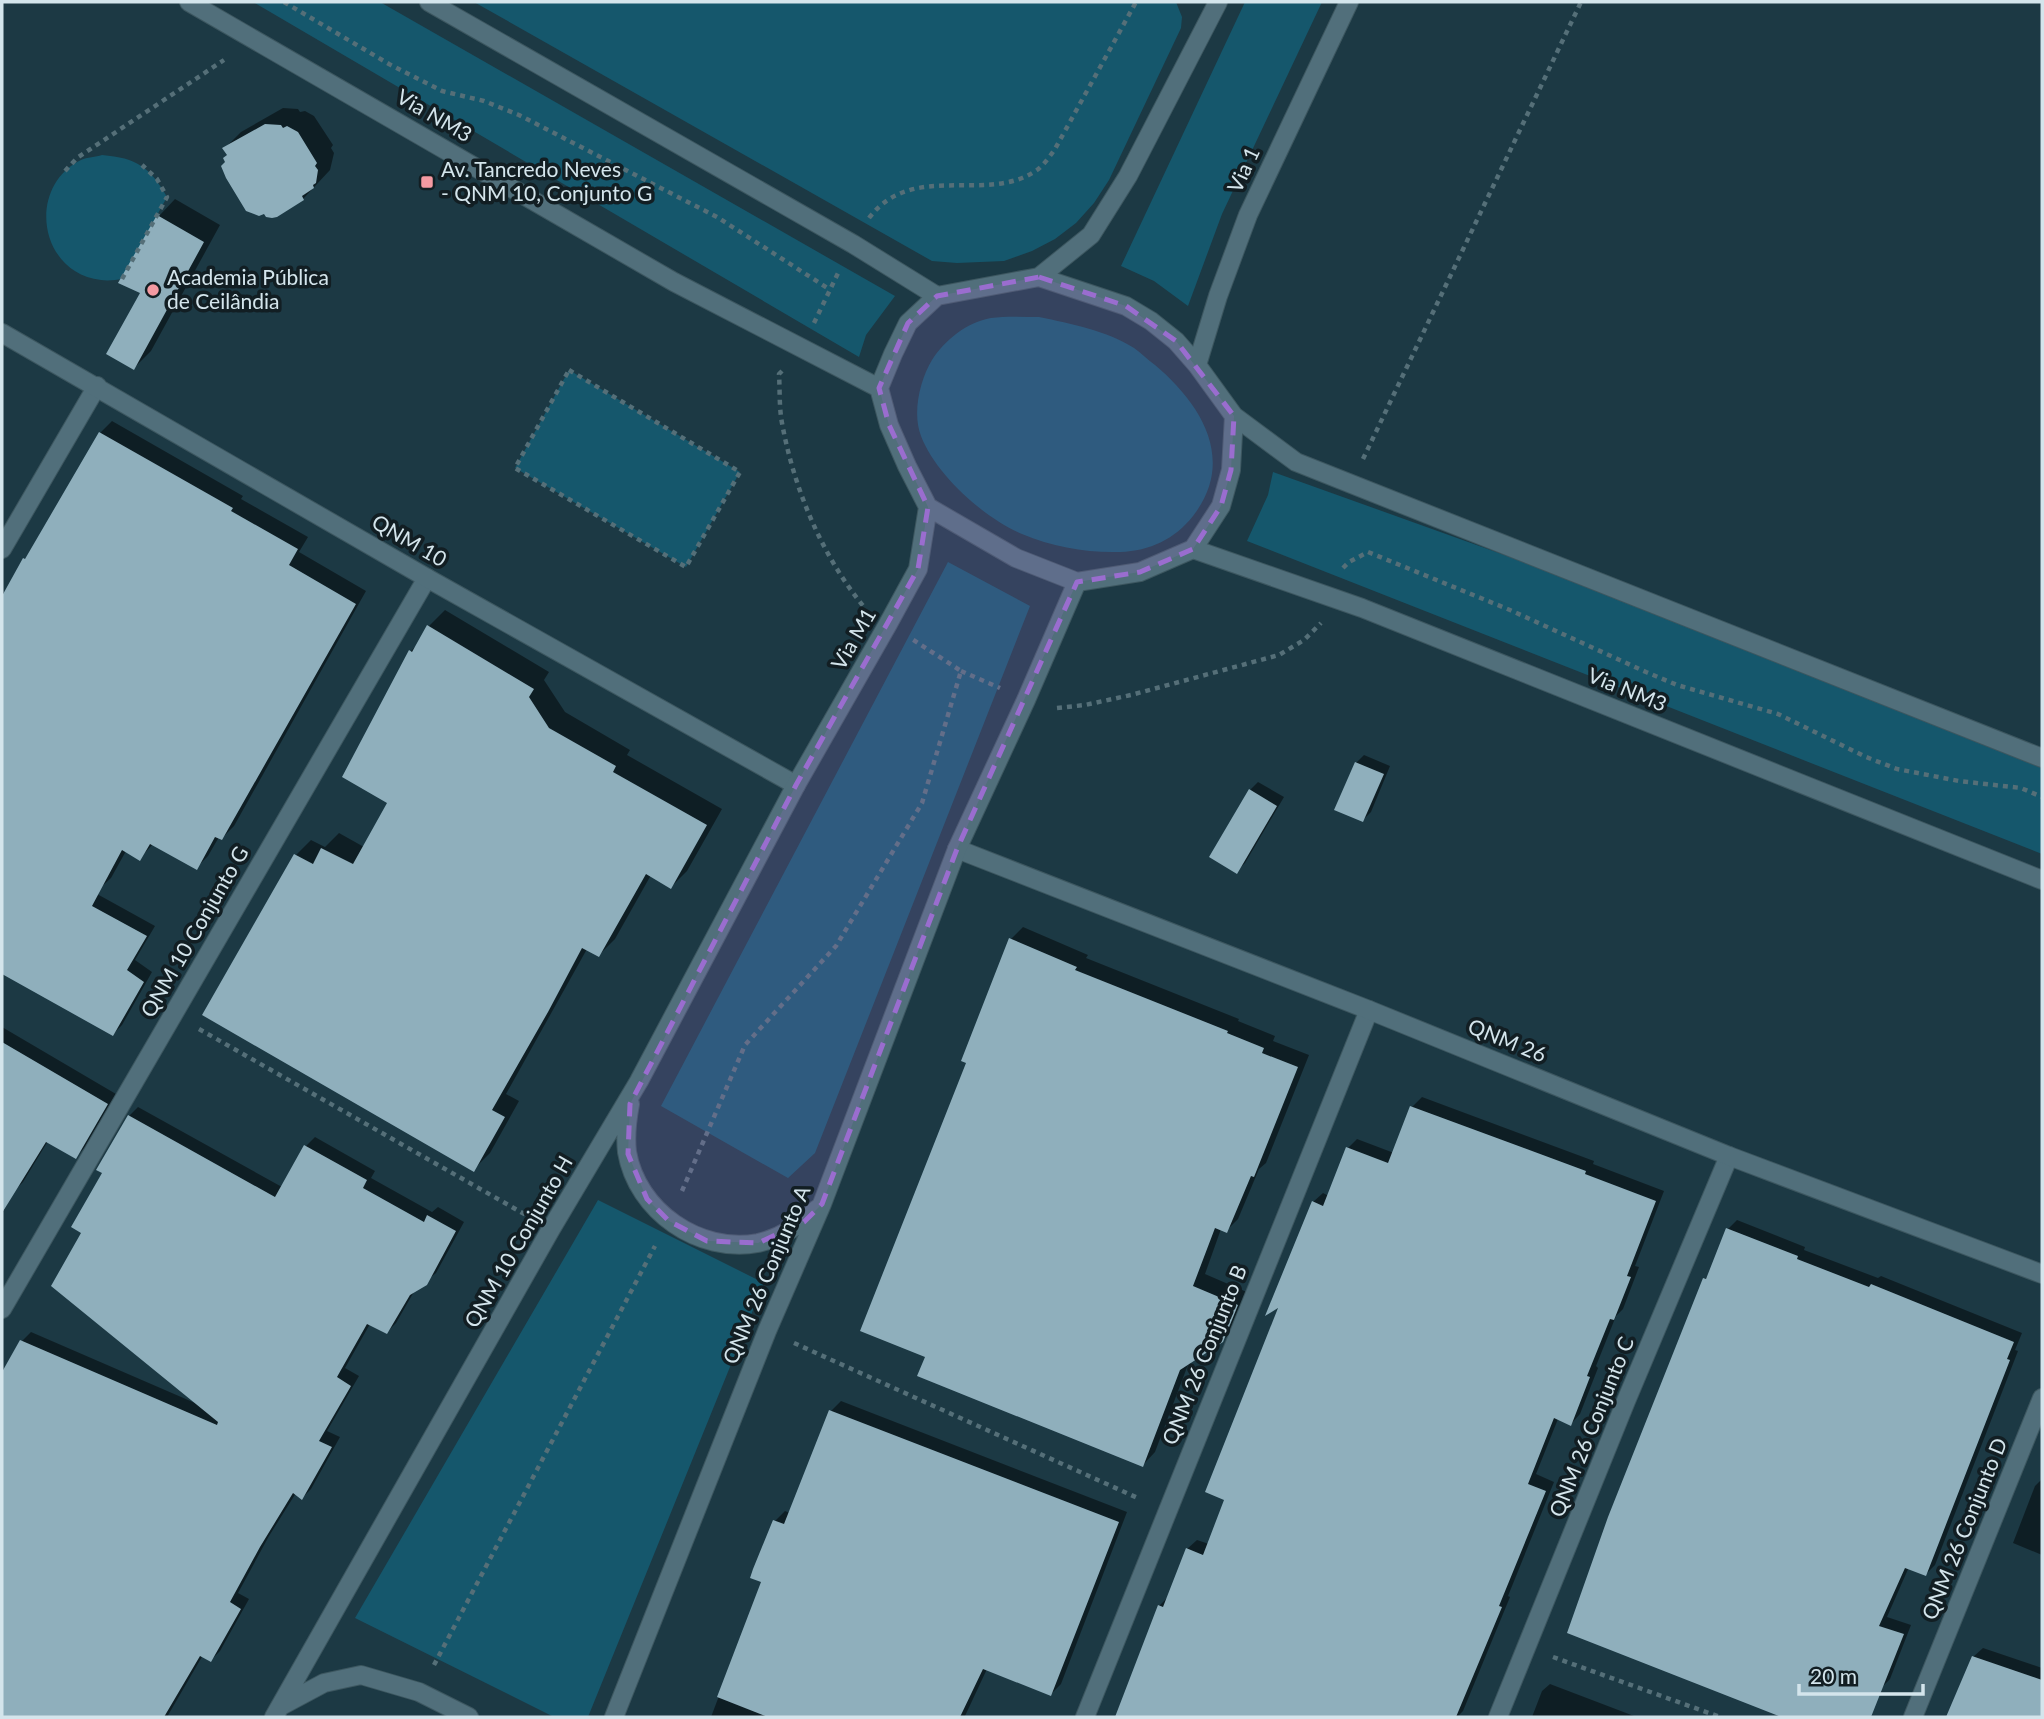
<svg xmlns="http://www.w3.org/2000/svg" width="2044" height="1719" font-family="Lato,sans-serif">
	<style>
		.green { fill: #15576c }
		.shadow { fill: #0007 }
		.building { fill: #8fafbc }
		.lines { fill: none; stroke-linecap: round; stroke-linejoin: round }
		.minor-casing { stroke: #3d5760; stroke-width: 20 }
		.tertiary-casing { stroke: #3d5760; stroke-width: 20 }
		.secondary-casing { stroke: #3d5760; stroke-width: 20 }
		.path { stroke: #556f78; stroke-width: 4.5; stroke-dasharray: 5 5; stroke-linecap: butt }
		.minor { stroke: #516f7b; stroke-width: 18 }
		.tertiary { stroke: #516f7b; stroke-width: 18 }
		.secondary { stroke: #516f7b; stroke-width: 18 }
		.marked { fill: #9a6dcf; fill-opacity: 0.2; stroke: #9a6dcf; stroke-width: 5; stroke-dasharray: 14 9; stroke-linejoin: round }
		.poi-dot { fill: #f49aa2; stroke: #121e23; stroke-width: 2.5 }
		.labels { text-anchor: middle; stroke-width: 7; stroke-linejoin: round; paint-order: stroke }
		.street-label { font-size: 21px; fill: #d4e5ec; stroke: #121e23 }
		.poi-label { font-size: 21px; fill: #d4e5ec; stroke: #121e23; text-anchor: start }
	</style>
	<rect width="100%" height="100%" fill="#1c3944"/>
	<!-- green -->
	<path class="green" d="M253,2H380L895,296L866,335L859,357Z
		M474,2H1176L1182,17L1181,28L1109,180L1094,203L1076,223L1055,239L1032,251L1004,261L957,263L932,261Z
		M1245,2H1322L1222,214L1188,306L1154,281L1121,266Z
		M102,155C137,158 150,167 167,197L122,279C116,280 108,281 101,280C39,273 26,187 81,160C87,157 96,157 102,155Z
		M1039,317C1072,324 1105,330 1134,348C1141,353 1148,360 1155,365C1200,403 1237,459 1193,516C1175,539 1150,551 1120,552C1087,553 1053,547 1022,534C984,518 936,475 921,436C912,413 920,380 932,360C945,340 967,322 991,318C1006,316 1023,317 1039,317Z
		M569,370L740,472L686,567L515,468Z
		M1273,472L1714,630L2042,765V854L1247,541L1268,495Z
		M948,562L1030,606L815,1153L788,1178L661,1106Z
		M598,1200L764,1283L588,1717H554L355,1618Z"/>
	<!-- shadow -->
	<path class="shadow" d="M283,108L298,109L300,112L305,111L314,116L333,145L331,148L334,153L330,170L303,199L228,155L225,148L241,132Z
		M175,199L220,225L151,351L134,368L142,292L120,282L159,216Z
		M112,421L243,496L241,499L308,537L299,552L366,591L234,826L222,838L219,837L208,856L196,868L153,844L140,858L126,851L111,878L99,889L2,831V598L25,559L31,553L100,433Z
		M445,610L549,672L544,680L565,712L630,750L627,755L722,809L687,871L671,887L651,875L615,939L599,955L587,949L506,1094L519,1101L490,1153L474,1169L295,856L311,840L325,847L339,833L364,847L389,802L411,651L419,643L429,626Z
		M1364,755L1390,766L1371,812L1363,820L1356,763Z
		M1258,782L1284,797L1245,863L1237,871L1250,790Z
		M79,884L155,926L135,960L152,972L122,1025L113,1034L2,972V886L56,916Z
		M1023,927L1088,955L1086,958L1239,1019L1238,1021L1275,1036L1273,1041L1309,1055L1266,1163L1259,1169L1238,1219L1226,1231L1221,1229L1205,1274L1249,1293L1235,1328L1222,1341L1189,1362L1155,1452L1143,1465L927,1356L968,1062L1011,939Z
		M2,1027L116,1094L85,1147L76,1157L48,1141L23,1182L14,1191L2,1214Z
		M1422,1097L1594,1161L1593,1164L1664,1191L1635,1266L1639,1267L1623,1309L1616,1316L1596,1366L1598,1368L1580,1414L1571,1424L1558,1419L1536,1474L1554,1482L1508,1596L1510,1597L1463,1711L1457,1717H1118L1159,1606L1169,1596L1187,1549L1197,1540L1209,1544L1226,1499L1282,1303L1313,1202L1323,1193L1329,1196L1348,1148L1357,1139L1394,1153L1412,1107Z
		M138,1107L282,1187L306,1146L315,1137L375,1171L371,1178L432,1212L438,1207L464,1222L436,1273L415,1290L396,1323L387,1332L370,1324L345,1368L359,1376L327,1431L340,1437L311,1489L302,1498L296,1493L269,1536L238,1593L249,1599L220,1651L211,1660L203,1655L167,1717H2V1430L16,1404L2,1398V1376L22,1341L31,1332L195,1403L83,1232L104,1172L129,1116Z
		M1737,1220L1805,1247L1804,1250L1878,1278L1881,1276L2022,1333L2015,1350L2018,1351L1935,1565L1926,1574L1909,1567L1887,1617L1911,1625L1890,1679L1881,1688L1872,1685L1859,1717H1787L1569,1632L1705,1279L1709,1275L1728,1229Z
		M841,1401L1127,1512L1061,1684L1051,1694L987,1669L965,1716L968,1717H711L763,1580L775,1521L785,1511L790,1513L831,1411Z
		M2042,1479V1555L2013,1543L2035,1486Z
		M1983,1648L2042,1668V1717H1948L1973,1657Z
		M1550,1684L1634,1716L1532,1717L1542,1691Z"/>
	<!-- building -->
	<path class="building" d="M265,124L281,125L283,128L287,126L298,132L317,163L315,166L318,170L316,183L313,185L314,188L302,196L304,200L277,217L272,218L266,217L264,214L259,216L246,211L226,178L221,166L225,162L223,158L227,155L222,148Z
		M157,215L204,242L134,370L106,354L140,293L118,283Z
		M99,432L233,508L231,511L298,549L289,565L356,604L222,840L215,837L197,870L150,844L140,861L122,850L92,906L147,936L127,970L144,982L113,1036L2,974V596L23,558L25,559Z
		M427,625L534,689L529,697L549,728L616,766L613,772L707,825L671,889L646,874L599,957L582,948L548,1012L492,1110L505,1117L474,1172L202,1015L294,854L313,864L321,848L353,864L387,803L342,777L409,650L412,652Z
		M1355,762L1384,774L1363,822L1334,810Z
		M1249,789L1277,806L1237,874L1209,857Z
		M1009,938L1077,967L1075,970L1228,1031L1227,1033L1264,1048L1262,1053L1298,1067L1254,1177L1251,1176L1227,1233L1215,1228L1193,1286L1238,1305L1223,1342L1180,1370L1143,1467L917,1376L925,1357L860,1331L966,1063L961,1061Z
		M2,1042L108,1104L76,1159L46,1142L2,1213Z
		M1410,1106L1586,1171L1585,1174L1656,1201L1627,1276L1631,1277L1614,1320L1610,1319L1587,1376L1590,1377L1571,1426L1554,1418L1528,1484L1546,1491L1499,1606L1502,1607L1456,1717H1115L1158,1605L1163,1607L1186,1548L1203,1555L1224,1500L1205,1492L1278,1308L1265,1316L1312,1201L1323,1206L1346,1147L1388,1163Z
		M128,1115L275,1197L304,1145L367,1180L363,1188L424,1222L427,1215L456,1231L427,1285L410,1295L387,1334L367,1324L337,1377L351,1386L319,1441L332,1447L302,1500L293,1493L260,1547L230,1602L241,1609L211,1662L200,1656L164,1717H2V1372L20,1340L217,1425L218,1422L51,1286L81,1233L71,1227L102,1173L96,1170Z
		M1726,1228L1798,1256L1797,1259L1869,1287L1871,1284L2014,1342L2007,1359L2010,1360L1926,1576L1905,1568L1879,1626L1904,1634L1871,1717H1781L1567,1633L1608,1517L1703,1278L1706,1279Z
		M829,1410L1119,1522L1051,1696L983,1669L960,1717H768L717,1697L761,1582L750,1578L753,1569L773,1520L784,1524Z
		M1972,1656L2042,1680V1717H1946Z"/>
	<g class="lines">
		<defs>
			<path id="minor" d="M2,549L97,386
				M2,1309L427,578
				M1085,1717L1369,1010
				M1498,1717L1626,1401L1729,1156
				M1913,1717L2042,1398"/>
			<path id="tertiary" d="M2,333L427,578L796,785
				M957,849L1369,1010L1729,1156L2042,1274"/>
			<path id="secondary" d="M189,2L674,282L879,388
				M429,2L853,244L937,296
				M1039,277L1126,306L1151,321L1176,341L1197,365L1234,416L1231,470L1221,506L1193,549L1140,572L1077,582L1016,558L928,507L907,466L889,425L879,388L893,354L908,323L937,296Z
				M1039,277L1091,235L1128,176L1218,2
				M1197,365L1218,296L1248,215L1349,2
				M1234,416L1296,462L2042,758
				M1193,549L1362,608L2042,880
				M630,1104C627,1120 625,1135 627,1152C637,1211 699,1254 758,1243C781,1238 800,1225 817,1209
				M281,1706L324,1683L361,1675L419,1692L469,1717
				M274,1717L551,1229L639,1081L796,785L888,624L918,569L928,507
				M614,1717L767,1331L822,1204L957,849L1026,700L1077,582"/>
		</defs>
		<!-- minor casing -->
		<use href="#minor" class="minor-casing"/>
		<!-- tertiary casing -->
		<use href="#tertiary" class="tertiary-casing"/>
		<!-- secondary casing -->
		<use href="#secondary" class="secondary-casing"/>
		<!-- path -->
		<path class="path" d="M284,2L389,64L442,91L484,101L519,115L717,217L829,289
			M65,171L77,158L224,60
			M869,218C913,160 987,205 1037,170C1044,165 1050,156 1055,149L1136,2
			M122,279L167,197L157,179L142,165
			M814,323L839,271
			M569,370L740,472L686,567L515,468Z
			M782,371L779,374C780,390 779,407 782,423C794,489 822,556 864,607
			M1363,459L1581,2
			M1343,568L1349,562L1368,552L1510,610L1646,672L1677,685L1778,714L1866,757L1897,769L1959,781L2021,788L2042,797
			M961,671L1000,688
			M1057,708L1085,705L1131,695L1279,655L1304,640L1321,623
			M199,1029L526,1215
			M682,1191L745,1045L836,946L922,803L961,671L912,639
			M794,1343L1140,1499
			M1553,1657L1720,1717
			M434,1665L655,1246"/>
		<!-- minor -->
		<use href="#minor" class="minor"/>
		<!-- tertiary -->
		<use href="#tertiary" class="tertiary"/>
		<!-- secondary -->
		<use href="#secondary" class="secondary"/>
	</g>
	<!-- marked area -->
	<path class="marked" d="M1039,277L1126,306L1176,341L1234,416L1231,470L1221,506L1193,549L1140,572L1077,582L957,849L822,1204L804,1222L758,1243L707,1241L669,1221L647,1199L628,1154L630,1104L796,785L918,569L928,507L889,425L879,388L908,323L937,296Z"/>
	<!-- markers -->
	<g class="poi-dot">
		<rect x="420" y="175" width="14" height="14" rx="3.5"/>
		<circle cx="153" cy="290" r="7"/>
	</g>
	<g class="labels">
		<!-- street labels -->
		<g class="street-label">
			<text transform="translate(434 116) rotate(30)" y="7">Via NM3</text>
			<text transform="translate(1244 170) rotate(-65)" y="7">Via 1</text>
			<text transform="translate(409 541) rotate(30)" y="7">QNM 10</text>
			<text transform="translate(854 639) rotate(-60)" y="7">Via M1</text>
			<text transform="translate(1627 690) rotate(22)" y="7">Via NM3</text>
			<text transform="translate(195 932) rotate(-60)" y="7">QNM 10 Conjunto G</text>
			<text transform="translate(1507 1041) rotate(22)" y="7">QNM 26</text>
			<text transform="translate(519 1242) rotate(-60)" y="7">QNM 10 Conjunto H</text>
			<text transform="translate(767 1275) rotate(-67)" y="7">QNM 26 Conjunto A</text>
			<text transform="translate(1205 1355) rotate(-68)" y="7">QNM 26 Conjunto B</text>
			<text transform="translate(1592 1427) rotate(-68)" y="7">QNM 26 Conjunto C</text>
			<text transform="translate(1965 1529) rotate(-68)" y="7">QNM 26 Conjunto D</text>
		</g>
		<!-- poi labels -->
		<g class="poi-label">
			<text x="441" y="177">Av. Tancredo Neves<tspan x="441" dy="24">- QNM 10, Conjunto G</tspan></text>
			<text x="167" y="285">Academia Pública<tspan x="167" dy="24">de Ceilândia</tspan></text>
		</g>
	</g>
	<!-- border -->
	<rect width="2044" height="1719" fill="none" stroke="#d4e5ec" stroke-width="7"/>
	<!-- scale -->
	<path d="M1799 1684v10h124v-10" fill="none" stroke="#d4e5ec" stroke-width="3.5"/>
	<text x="1810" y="1684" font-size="21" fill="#d4e5ec" stroke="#121e23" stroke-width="5" paint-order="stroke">20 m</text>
</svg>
